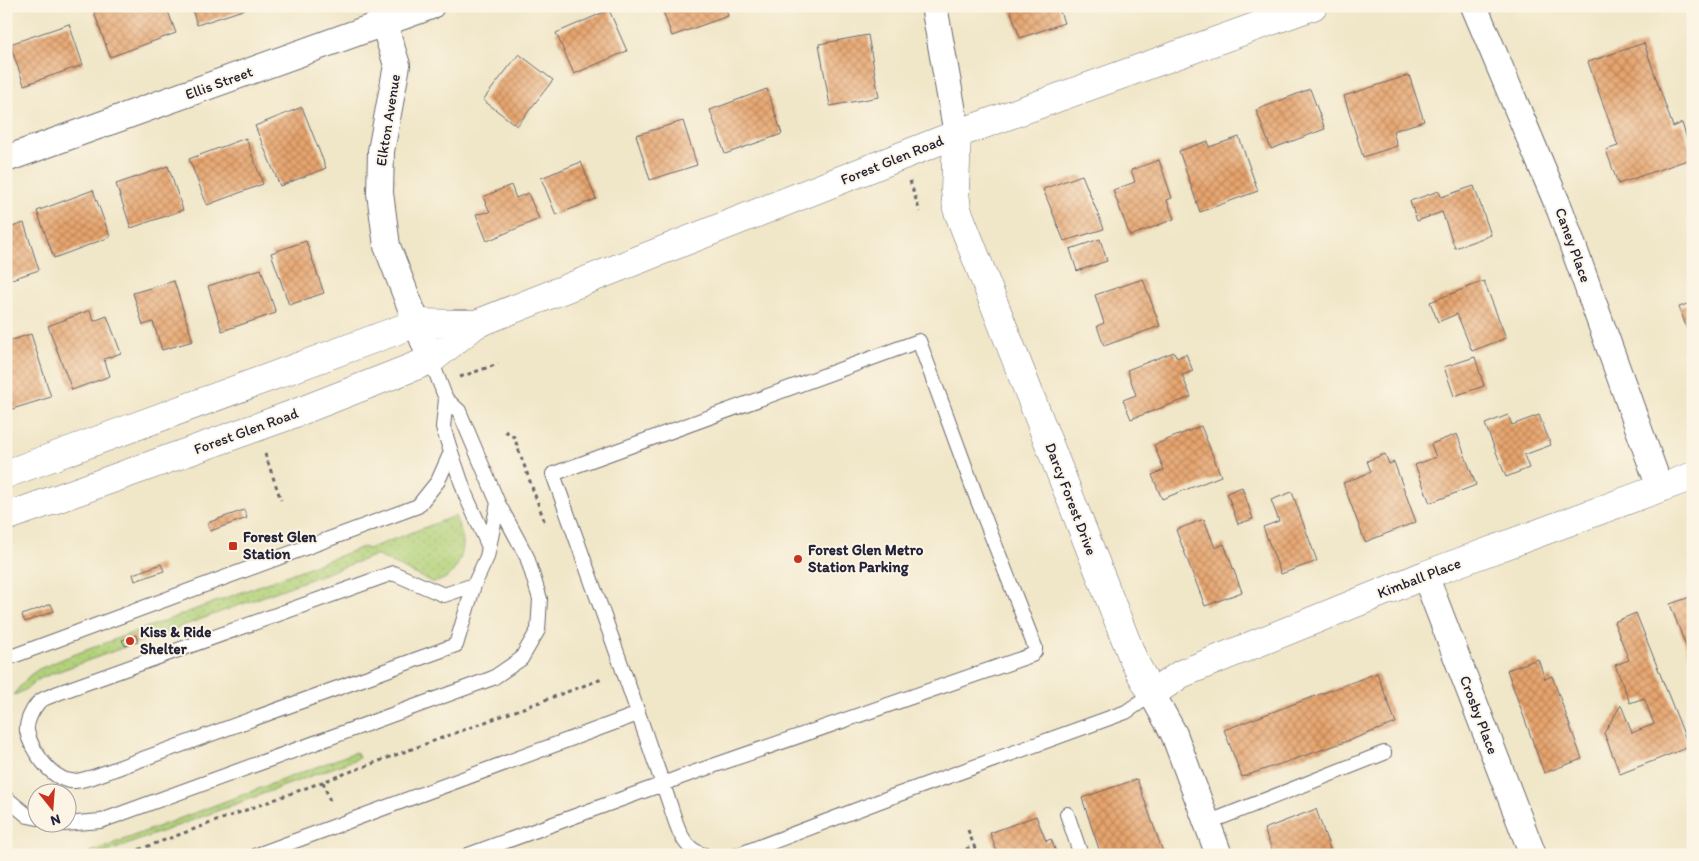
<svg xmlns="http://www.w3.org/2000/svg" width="1699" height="861" font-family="Itim,sans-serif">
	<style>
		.grass { fill: url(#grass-dots); stroke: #6a7a5a }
		.building { fill: url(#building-cross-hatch) }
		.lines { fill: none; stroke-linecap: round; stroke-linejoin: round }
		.service-casing { stroke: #6a676c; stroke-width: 16 }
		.minor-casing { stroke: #6a676c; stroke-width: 28 }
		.tertiary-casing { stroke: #6a676c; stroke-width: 29 }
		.secondary-casing { stroke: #6a676c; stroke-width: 29 }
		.path { stroke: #6a676c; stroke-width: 3; stroke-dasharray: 4 4; stroke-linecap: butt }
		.service { stroke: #fff; stroke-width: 14 }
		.minor { stroke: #fff; stroke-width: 26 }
		.tertiary { stroke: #fff; stroke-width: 28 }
		.secondary { stroke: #fff; stroke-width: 28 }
		.poi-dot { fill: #c8321e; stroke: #fcf5e5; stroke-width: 2 }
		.labels { text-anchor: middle; stroke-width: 4; stroke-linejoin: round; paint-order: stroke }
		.street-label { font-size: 15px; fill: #22223b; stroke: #fcf5e5 }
		.poi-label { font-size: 15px; font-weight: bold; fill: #22223b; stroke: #fcf5e5; text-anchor: start }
	</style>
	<defs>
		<pattern id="grass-dots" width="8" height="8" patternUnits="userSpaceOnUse" patternTransform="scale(1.25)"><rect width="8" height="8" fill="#b2d27a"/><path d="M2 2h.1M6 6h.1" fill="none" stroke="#99b46a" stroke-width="1.8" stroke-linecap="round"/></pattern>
		<pattern id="building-cross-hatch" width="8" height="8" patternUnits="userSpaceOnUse" patternTransform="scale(1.25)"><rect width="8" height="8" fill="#e7a46d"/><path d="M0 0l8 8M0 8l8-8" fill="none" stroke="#bb855b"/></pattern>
	</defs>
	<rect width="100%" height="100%" fill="#fcf5e5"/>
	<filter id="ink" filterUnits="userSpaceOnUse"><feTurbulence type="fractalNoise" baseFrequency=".02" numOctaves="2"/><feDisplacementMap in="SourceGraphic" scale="10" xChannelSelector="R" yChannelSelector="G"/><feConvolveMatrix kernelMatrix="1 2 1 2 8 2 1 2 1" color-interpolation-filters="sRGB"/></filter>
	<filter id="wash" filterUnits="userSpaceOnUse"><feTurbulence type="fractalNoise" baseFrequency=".0096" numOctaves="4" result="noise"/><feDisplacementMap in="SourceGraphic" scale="20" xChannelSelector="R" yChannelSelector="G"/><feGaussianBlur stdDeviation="1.12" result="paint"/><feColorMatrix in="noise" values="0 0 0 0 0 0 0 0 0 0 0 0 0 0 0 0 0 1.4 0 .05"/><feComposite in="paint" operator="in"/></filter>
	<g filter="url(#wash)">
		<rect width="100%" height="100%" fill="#f0e6c8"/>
		<!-- grass -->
		<path class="grass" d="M455,516C458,525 463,535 463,543C463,561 451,582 432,582L376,555L43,677C32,683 26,692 13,695L29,676L39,669L65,658L363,547L368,549Z
			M356,752L359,758L99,855H83Z"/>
		<g id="blocks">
			<!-- building -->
			<path class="building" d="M111,6H166L176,33L110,57L94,12Z
				M191,6H252V7L197,25Z
				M661,6H725L728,16L672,36Z
				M1009,6H1058L1064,23L1020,38Z
				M609,10L627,51L574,74L556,33Z
				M69,24L83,65L24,85L10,44Z
				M868,35L879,97L830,106L819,44Z
				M1644,43L1673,127L1682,123L1693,158L1618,184L1606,150L1618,146L1588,62Z
				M519,54L553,80L517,126L483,100Z
				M1409,75L1424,121L1393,131L1397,146L1363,157L1344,96Z
				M767,89L782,134L725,154L710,110Z
				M1310,89L1325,129L1271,149L1256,110Z
				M302,107L326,168L280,186L255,126Z
				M683,121L697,165L650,180L636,135Z
				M1239,137L1258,191L1200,212L1179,151L1208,141L1209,147Z
				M246,138L263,184L207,205L189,159Z
				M1159,160L1172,198L1167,200L1174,219L1130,236L1113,190L1135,182L1131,170Z
				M581,162L596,199L556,215L541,178Z
				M168,166L183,210L131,228L116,184Z
				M1082,175L1104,229L1064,241L1043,189Z
				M511,185L516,198L528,193L539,219L487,241L476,214L490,212L483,197Z
				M1474,186L1491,235L1455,248L1442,212L1417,221L1410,201L1439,191L1441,197Z
				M93,190L110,237L54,258L37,211Z
				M24,223L39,270L6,281V229Z
				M1100,239L1107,261L1077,271L1070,249Z
				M306,241L324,293L289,305L271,253Z
				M261,269L276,313L222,331L208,286Z
				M1143,279L1160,326L1104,346L1097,326L1104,323L1095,295Z
				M174,281L193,341L162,350L153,322L143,325L133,293Z
				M1484,281L1506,338L1472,351L1457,314L1438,322L1430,302Z
				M1693,302V345L1679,307Z
				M90,310L94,321L107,316L121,353L104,359L110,376L72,390L48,326Z
				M31,334L51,397L6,411V342Z
				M1174,352L1177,358L1186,354L1193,371L1182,375L1191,397L1131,419L1123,400L1136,395L1127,370Z
				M1475,357L1484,386L1454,396L1444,367Z
				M1508,415L1512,425L1539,415L1551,445L1524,455L1529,468L1506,477L1485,424Z
				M1201,426L1221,476L1162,499L1152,475L1164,470L1154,445Z
				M1457,434L1476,485L1430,503L1415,465L1436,457L1431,444Z
				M1385,454L1389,464L1394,462L1416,522L1365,542L1343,483L1371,472L1367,461Z
				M1242,487L1253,519L1238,524L1227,493Z
				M1292,492L1317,561L1281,574L1263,527L1279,521L1271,500Z
				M244,510L247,518L210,531L207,523Z
				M1204,519L1215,548L1224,544L1242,592L1205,606L1176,530Z
				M161,564L164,571L135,581L133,574Z
				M1693,596V656L1690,657L1670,604Z
				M51,604L54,611L25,622L22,615Z
				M1636,613L1689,747L1620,774L1604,733L1621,705L1632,733L1654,724L1644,698L1630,703L1615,665L1629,660L1614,622Z
				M136,635L138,642L125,646L122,640Z
				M1538,659L1545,679L1552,676L1582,759L1544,773L1507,670Z
				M1377,673L1396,723L1342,743L1242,777L1224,730Z
				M1137,779L1164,855H1101L1082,798Z
				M1316,809L1332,855H1274L1264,829Z
				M1036,816L1046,841L1051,839L1057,855H998L990,833Z"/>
		</g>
	</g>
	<g filter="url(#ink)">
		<use href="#blocks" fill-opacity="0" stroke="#6a676c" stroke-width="1"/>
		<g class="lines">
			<defs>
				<path id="service" d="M431,360L446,399L443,427L451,452L466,496L489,547
					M393,573L444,595L474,585L456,645L93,777C87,778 77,782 71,781C51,779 31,750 27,731C26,722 32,710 38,703C42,698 52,696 58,693Z
					M474,585L487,557L498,503
					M6,661L8,658L418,506L438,481L451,452
					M6,798L28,816L38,818
					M1067,814L1081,855
					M1207,823L1384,753
					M64,824L101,821L493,678L521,659L538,630L540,599L527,557L498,503L459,411L446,399
					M257,855L638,714
					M468,855L663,784L681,777L1032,655L1035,651V647L976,496L919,341L553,474C584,560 615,646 645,733C653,757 662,781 670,805C674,816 677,830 684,840C689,848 696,853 705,855
					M738,855L880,801L1126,712L1152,694"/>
				<path id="minor" d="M934,6L957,134
					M1474,6L1560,210L1660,488
					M384,24L397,65L381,151L380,193L387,246L431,360
					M6,159L431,6
					M1425,575L1533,855
					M1152,694L1174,734L1219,855"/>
				<path id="tertiary" d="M957,134L955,191L957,209L1134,661L1152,694L1181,674L1425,575L1693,476"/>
				<path id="secondary" d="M6,474L417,323L476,324
					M6,517L288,416L431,360L476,324L957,134L1313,6"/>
			</defs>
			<!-- service casing -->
			<use href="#service" class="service-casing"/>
			<!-- minor casing -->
			<use href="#minor" class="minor-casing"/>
			<!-- tertiary casing -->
			<use href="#tertiary" class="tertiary-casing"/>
			<!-- secondary casing -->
			<use href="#secondary" class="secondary-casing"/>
			<!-- path -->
			<path class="path" d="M910,181L920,212
				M460,377L498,364
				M505,431L514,437L545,523
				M265,454L281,500
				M323,782L331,804
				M968,830L974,846
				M124,855L602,679
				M951,855L974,846L977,855"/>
			<!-- service -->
			<use href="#service" class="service"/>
			<!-- minor -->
			<use href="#minor" class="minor"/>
			<!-- tertiary -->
			<use href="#tertiary" class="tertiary"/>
			<!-- secondary -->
			<use href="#secondary" class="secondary"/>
		</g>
	</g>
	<!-- markers -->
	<g class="poi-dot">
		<rect x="228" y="541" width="10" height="10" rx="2.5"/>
		<circle cx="798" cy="559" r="5"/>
		<circle cx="130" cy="641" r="5"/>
	</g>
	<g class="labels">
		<!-- street labels -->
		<g class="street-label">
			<text transform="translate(219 83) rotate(-20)" y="5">Ellis Street</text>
			<text transform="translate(388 120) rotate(-81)" y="5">Elkton Avenue</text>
			<text transform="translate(892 160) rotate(-22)" y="5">Forest Glen Road</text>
			<text transform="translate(1573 245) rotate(70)" y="5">Caney Place</text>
			<text transform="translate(246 431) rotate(-20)" y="5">Forest Glen Road</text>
			<text transform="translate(1071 499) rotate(69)" y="5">Darcy Forest Drive</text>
			<text transform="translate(1419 578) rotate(-21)" y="5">Kimball Place</text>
			<text transform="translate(1479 715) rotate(69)" y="5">Crosby Place</text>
		</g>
		<!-- poi labels -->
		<g class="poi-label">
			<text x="243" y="542">Forest Glen<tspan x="243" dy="17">Station</tspan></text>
			<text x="808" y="555">Forest Glen Metro<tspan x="808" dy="17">Station Parking</tspan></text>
			<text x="140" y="637">Kiss &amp; Ride<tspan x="140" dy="17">Shelter</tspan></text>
		</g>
	</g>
	<!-- margin -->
	<rect width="1699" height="861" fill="none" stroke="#fcf5e5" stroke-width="25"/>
	<!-- north arrow -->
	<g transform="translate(52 808) rotate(163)"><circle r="24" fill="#fcf5e5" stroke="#a5a1a1"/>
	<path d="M0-4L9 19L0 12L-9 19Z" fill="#c8321e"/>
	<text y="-8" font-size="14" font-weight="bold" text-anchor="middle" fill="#22223b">N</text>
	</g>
</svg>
